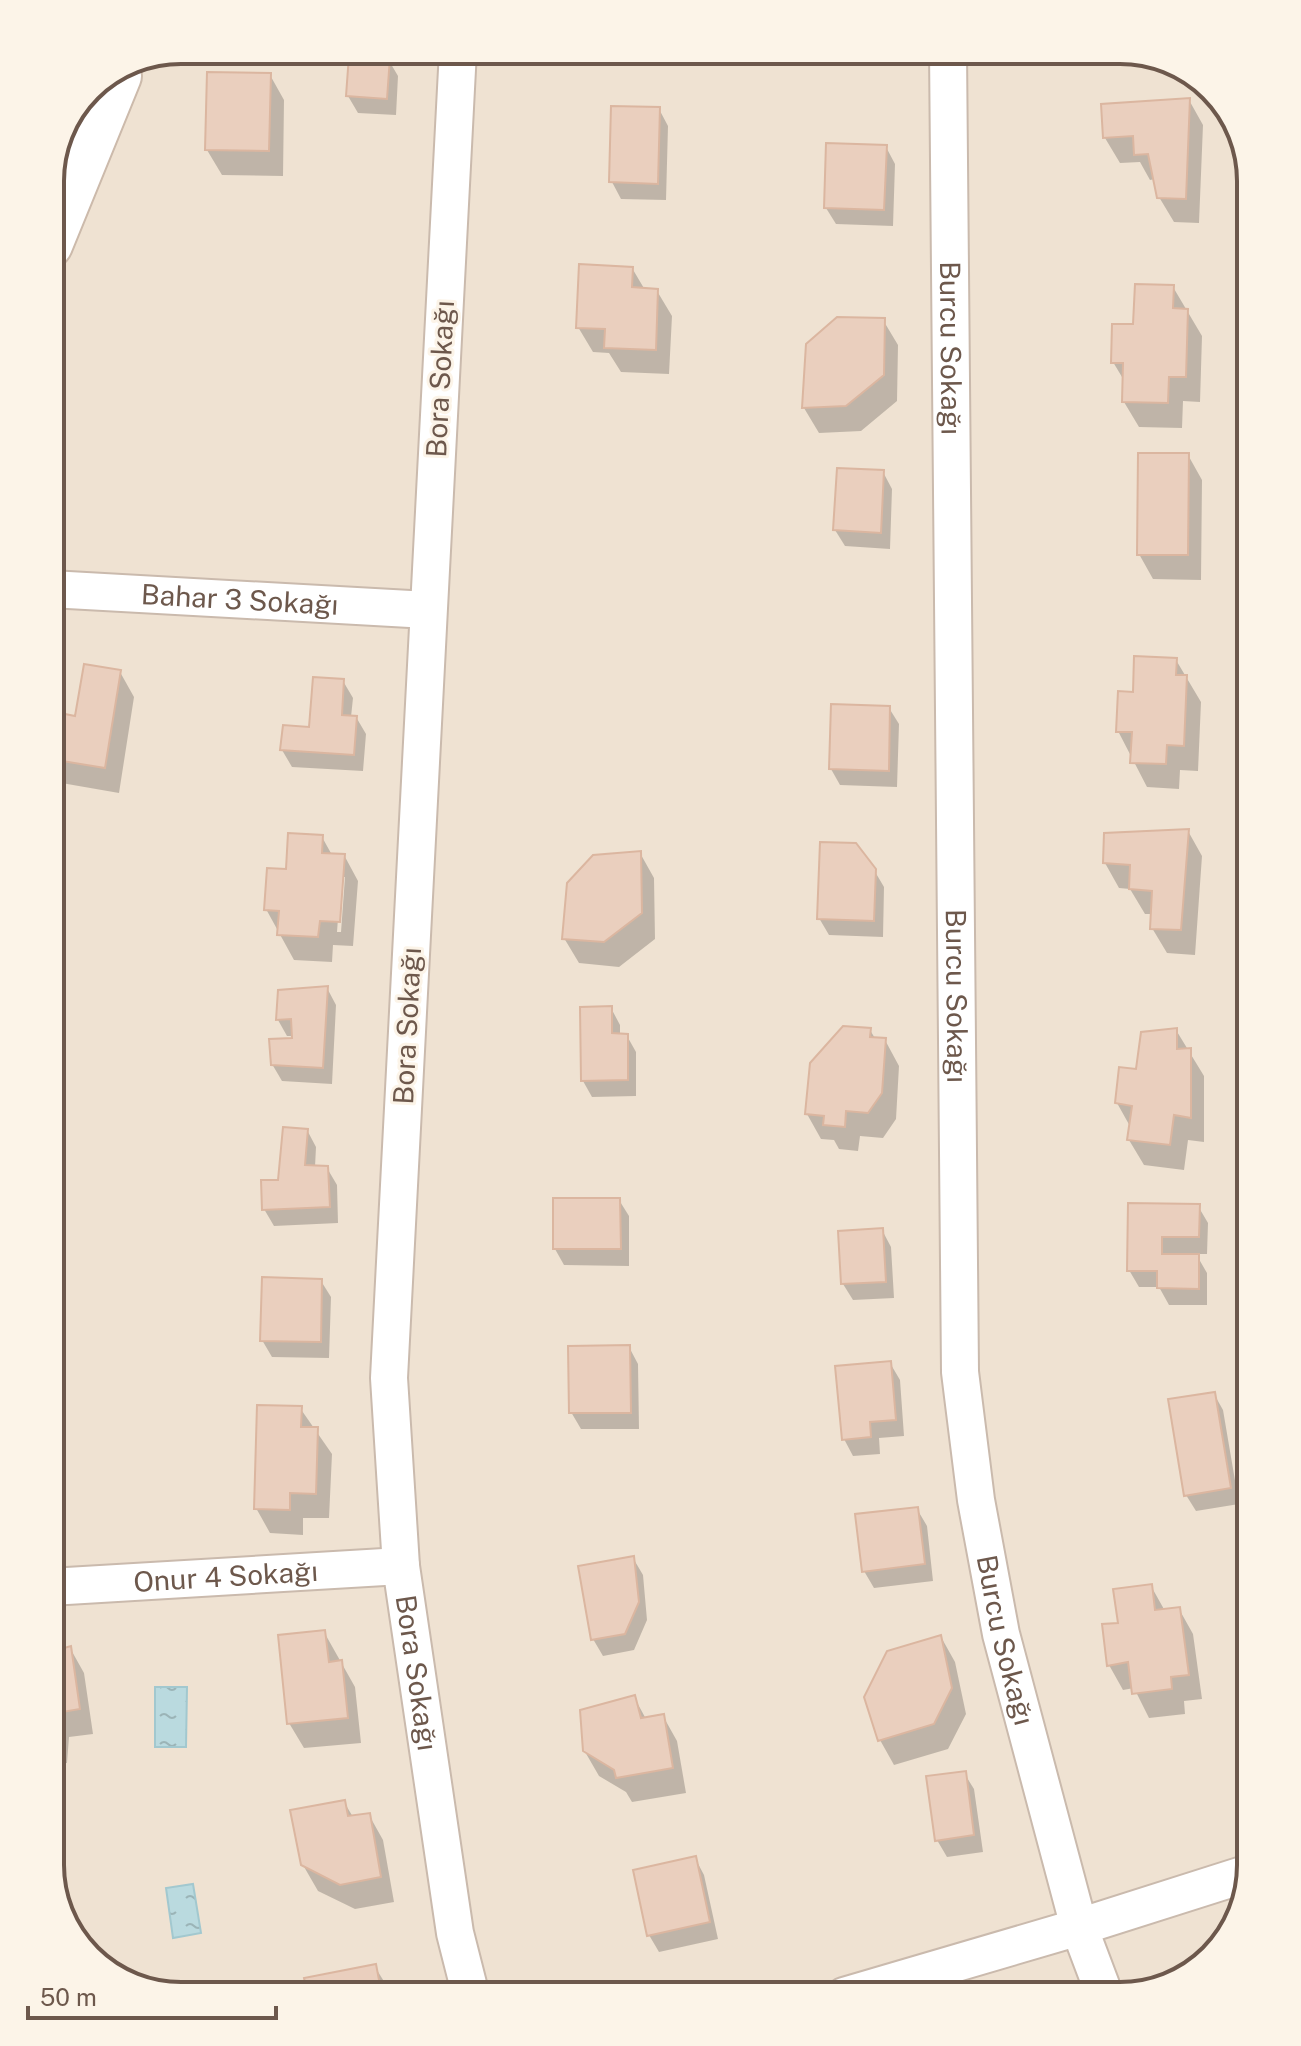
<svg xmlns="http://www.w3.org/2000/svg" width="1301" height="2046" font-family="'Public Sans',sans-serif">
	<style>
		.residential { fill: #efe2d2 }
		.water { fill: url(#water-ripples); stroke: #a2c8cf; stroke-width: 2 }
		.shadow { fill: #0003; fill-rule: evenodd }
		.building { fill: #eacfbe; stroke: #dbb6a0; stroke-width: 2 }
		.lines { fill: none; stroke-linecap: round; stroke-linejoin: round }
		.street-casing { stroke: #cabaad; stroke-width: 40 }
		.secondary-casing { stroke: #ccbaab; stroke-width: 48 }
		.street { stroke: #fff; stroke-width: 36 }
		.secondary { stroke: #fff; stroke-width: 44 }
		.labels { text-anchor: middle; stroke-width: 6; stroke-linejoin: round; paint-order: stroke }
		.street-label { font-size: 28px; fill: #6d584c; stroke: #fcf4e8 }
		.rim { fill: none; stroke: #6d584c; stroke-width: 4 }
	</style>
	<defs>
		<pattern id="water-ripples" width="26" height="14" patternUnits="userSpaceOnUse" patternTransform="scale(2)"><rect width="26" height="14" fill="#badadf"/><path d="M2 4q2-2 4 0t4 0M15 11q2-2 4 0t4 0" fill="none" stroke="#9bb4b7"/></pattern>
	</defs>
	<rect width="100%" height="100%" fill="#f8f0e2"/>
	<!-- residential -->
	<path class="residential" d="M181,50H1129L1193,72L1237,123L1251,181V1865L1233,1931L1178,1982L1120,1996H173L109,1974L64,1923L50,1865V173L89,88Z"/>
	<!-- water -->
	<path class="water" d="M155,1687H187L186,1747H155Z
		M193,1884L201,1933L173,1938L166,1888Z"/>
	<!-- shadow -->
	<path class="shadow" d="M388,59L398,76L396,115L358,113L348,96Z
		M270,75L284,100L283,176L222,175L207,150Z
		M1189,100L1203,125L1199,223L1174,222L1159,197L1155,179L1150,180L1140,162L1120,163L1105,138Z
		M659,109L668,126L666,200L621,199L612,182Z
		M886,147L895,164L893,226L836,224L826,208Z
		M632,268L645,290L657,291L672,316L669,374L621,372L609,353L593,352L578,327Z
		M1173,287L1202,336L1200,402L1183,401L1182,428L1139,427L1124,402L1125,382L1113,362L1135,326Z
		M883,320L898,345L897,401L861,431L819,433L804,408Z
		M1188,455L1202,480L1201,580L1153,579L1139,554Z
		M883,472L892,489L890,549L845,546L835,530Z
		M1176,660L1201,702L1198,771L1180,770L1179,789L1147,787L1118,731L1135,694Z
		M120,672L134,697L119,793L50,781V730L60,731L77,718Z
		M343,681L353,698L351,717H356L366,734L363,771L292,767L282,750L311,729Z
		M889,708L899,724L897,787L840,785L831,769Z
		M1188,831L1202,856L1195,955L1167,953L1152,928L1153,914H1145L1130,889L1119,888L1105,863Z
		M322,837L332,855H344L358,881L353,946L333,945L332,962L294,960L266,909L288,872ZM341,877H345L341,932H337Z
		M640,853L654,878L655,939L619,967L579,963L564,938Z
		M874,870L884,887L883,937L829,935L819,918Z
		M327,988L336,1005L332,1084L282,1081L272,1064L294,1040V1036H287L278,1020Z
		M611,1008L620,1025V1036H627L636,1052V1096L592,1097L583,1081Z
		M870,1030L876,1040H885L899,1066L896,1119L883,1138L860,1136L858,1151L839,1149L834,1140L821,1139L807,1114Z
		M1176,1030L1204,1076V1142L1188,1140L1184,1170L1144,1165L1129,1140L1131,1128L1117,1103L1138,1072Z
		M307,1130L316,1147L315,1167L327,1168L337,1185L338,1223L274,1226L264,1209Z
		M619,1200L629,1216V1266L564,1265L555,1249Z
		M1130,1205L1198,1206L1208,1223L1207,1254H1196L1207,1273V1305H1169L1159,1287H1139L1129,1270Z
		M882,1230L891,1247L894,1298L853,1300L843,1284Z
		M321,1281L331,1297L329,1358L272,1357L262,1340Z
		M629,1347L638,1364L639,1429H581L571,1412Z
		M890,1363L900,1380L904,1436L879,1438L880,1454L853,1456L844,1439Z
		M1214,1394L1223,1410L1239,1504L1196,1511L1186,1495Z
		M300,1408L332,1454L329,1518H303V1535L270,1533L256,1508Z
		M917,1509L927,1526L933,1581L874,1588L864,1571Z
		M633,1558L643,1575L647,1620L634,1650L603,1656L593,1639Z
		M1151,1586L1165,1611L1179,1609L1193,1634L1202,1699L1184,1701L1185,1714L1149,1718L1134,1688L1123,1690L1109,1665L1120,1624Z
		M324,1632L355,1687L361,1743L304,1748L289,1723Z
		M941,1637L955,1662L966,1714L948,1749L894,1765L880,1740Z
		M70,1648L84,1673L93,1734L69,1737L67,1763L50,1765V1654Z
		M634,1697L646,1719L663,1716L677,1741L686,1793L632,1802L626,1792L599,1776L584,1750Z
		M964,1773L974,1789L983,1852L947,1857L937,1840Z
		M344,1802L353,1817L369,1815L383,1840L394,1902L355,1909L318,1891L303,1865Z
		M695,1858L704,1875L718,1939L659,1952L649,1935Z
		M375,1967L385,1983L387,1996H310Z"/>
	<!-- building -->
	<path class="building" d="M349,55L390,57L387,99L346,96Z
		M207,72L271,73L269,151L205,150Z
		M1190,98L1186,199L1157,198L1148,154L1134,155L1133,136L1103,138L1101,104Z
		M611,106L660,107L658,184L609,182Z
		M826,143L887,145L884,210L824,208Z
		M579,264L633,267L632,287L658,289L656,350L604,348L605,329L576,328Z
		M1135,284L1174,285L1173,308L1188,309L1186,377H1169L1168,403L1122,402L1123,363H1111L1112,324H1133Z
		M837,317L885,318L884,375L846,406L802,408L806,344Z
		M1138,453H1189L1188,555H1137Z
		M837,468L884,470L881,533L833,530Z
		M1134,656L1177,658L1176,675H1187L1184,746L1167,745L1166,764L1130,763L1132,732H1116L1118,691L1133,692Z
		M84,664L121,670L105,768L50,759V728L58,729L60,713L75,716Z
		M313,677L344,679L342,715L357,716L354,755L280,750L283,725L309,727Z
		M831,704L890,706L889,771L829,769Z
		M1189,829L1181,930L1150,929L1152,891L1129,889L1130,865L1103,863L1104,833Z
		M288,833L323,835L322,853L345,854L340,922L320,921L318,937L277,935L279,911L264,910L267,868L286,869Z
		M820,842L856,843L876,869L874,921L817,919Z
		M641,851L642,913L604,942L562,939L567,883L593,855Z
		M328,986L323,1068L271,1065L269,1039L292,1038L291,1019L276,1020L278,990Z
		M612,1006V1033L628,1034V1080L581,1081L580,1007Z
		M843,1026L871,1028L870,1037L886,1038L882,1093L868,1113L846,1111L845,1127L823,1125L824,1116L805,1114L810,1063Z
		M1177,1028V1049L1191,1048V1118L1174,1115L1170,1145L1127,1140L1132,1106L1115,1103L1119,1067L1136,1069L1141,1032Z
		M283,1127L308,1129L305,1165L328,1166L330,1207L262,1210L261,1180H278Z
		M553,1198H620L621,1249H553Z
		M1128,1203L1200,1204L1199,1237H1162V1254H1199V1289L1157,1288V1271H1127Z
		M883,1228L886,1282L841,1284L838,1231Z
		M262,1277L322,1279L321,1342L260,1341Z
		M630,1345L631,1413H569L568,1346Z
		M891,1361L896,1420L870,1422L871,1437L842,1440L835,1366Z
		M1215,1392L1231,1488L1184,1496L1168,1399Z
		M257,1405L302,1406L301,1427H318L316,1494L290,1493V1510L254,1509Z
		M918,1507L925,1564L862,1572L855,1514Z
		M634,1556L639,1602L625,1634L591,1640L578,1566Z
		M1152,1584L1155,1610L1180,1607L1189,1675L1171,1677L1172,1689L1132,1694L1128,1662L1107,1666L1102,1624L1118,1623L1113,1589Z
		M325,1630L329,1662L342,1660L348,1718L287,1724L278,1635Z
		M941,1635L952,1688L934,1724L878,1741L864,1697L887,1651Z
		M71,1646L80,1709L56,1713L54,1738H50V1652Z
		M635,1695L641,1718L664,1714L673,1768L616,1778L614,1770L583,1751L580,1710Z
		M966,1771L974,1835L935,1841L926,1776Z
		M345,1800L348,1816L370,1813L381,1877L340,1885L301,1865L290,1810Z
		M696,1856L710,1922L647,1936L633,1870Z
		M376,1964L382,1996H308L304,1978Z"/>
	<g class="lines">
		<defs>
			<g id="street">
				<path id="s1" d="M458,50L389,1378L401,1566L455,1933L471,1996"/>
				<path id="s2" d="M948,50L960,1372L976,1500L1001,1634L1079,1927L1105,1996"/>
				<path id="s3" d="M50,589L428,610"/>
				<path id="s4" d="M50,1587L401,1566"/>
				<path d="M844,1996L1079,1927L1249,1873"/>
			</g>
			<path id="secondary" d="M50,245L119,76"/>
		</defs>
		<!-- street casing -->
		<use href="#street" class="street-casing"/>
		<!-- secondary casing -->
		<use href="#secondary" class="secondary-casing"/>
		<!-- street -->
		<use href="#street" class="street"/>
		<!-- secondary -->
		<use href="#secondary" class="secondary"/>
	</g>
	<g class="labels">
		<!-- street labels -->
		<g class="street-label">
			<text dy="10" stroke="none"><textPath href="#s2" startOffset="298">Burcu Sokağı</textPath></text>
			<text transform="translate(440 379) rotate(-87)" y="10">Bora Sokağı</text>
			<text dy="10" stroke="none"><textPath href="#s3" startOffset="190">Bahar 3 Sokağı</textPath></text>
			<text dy="10" stroke="none"><textPath href="#s2" startOffset="946">Burcu Sokağı</textPath></text>
			<text transform="translate(407 1026) rotate(-87)" y="10">Bora Sokağı</text>
			<text dy="10" stroke="none"><textPath href="#s4" startOffset="176">Onur 4 Sokağı</textPath></text>
			<text dy="10" stroke="none"><textPath href="#s2" startOffset="1594">Burcu Sokağı</textPath></text>
			<text dy="10" stroke="none"><textPath href="#s1" startOffset="1626">Bora Sokağı</textPath></text>
		</g>
	</g>
	<!-- crop -->
	<path d="M0 0H1301V2046H0ZM181 64H1120A117 117 0 0 1 1237 181V1865A117 117 0 0 1 1120 1982H181A117 117 0 0 1 64 1865V181A117 117 0 0 1 181 64Z" fill="#fcf4e8" fill-rule="evenodd"/>
	<path class="rim" d="M181 64H1120A117 117 0 0 1 1237 181V1865A117 117 0 0 1 1120 1982H181A117 117 0 0 1 64 1865V181A117 117 0 0 1 181 64Z"/>
	<!-- scale -->
	<path d="M28 2006v12h248v-12" fill="none" stroke="#6d584c" stroke-width="4"/>
	<text x="40" y="2006" font-size="24" fill="#6d584c" stroke="#fcf4e8" stroke-width="6" paint-order="stroke">50 m</text>
</svg>
